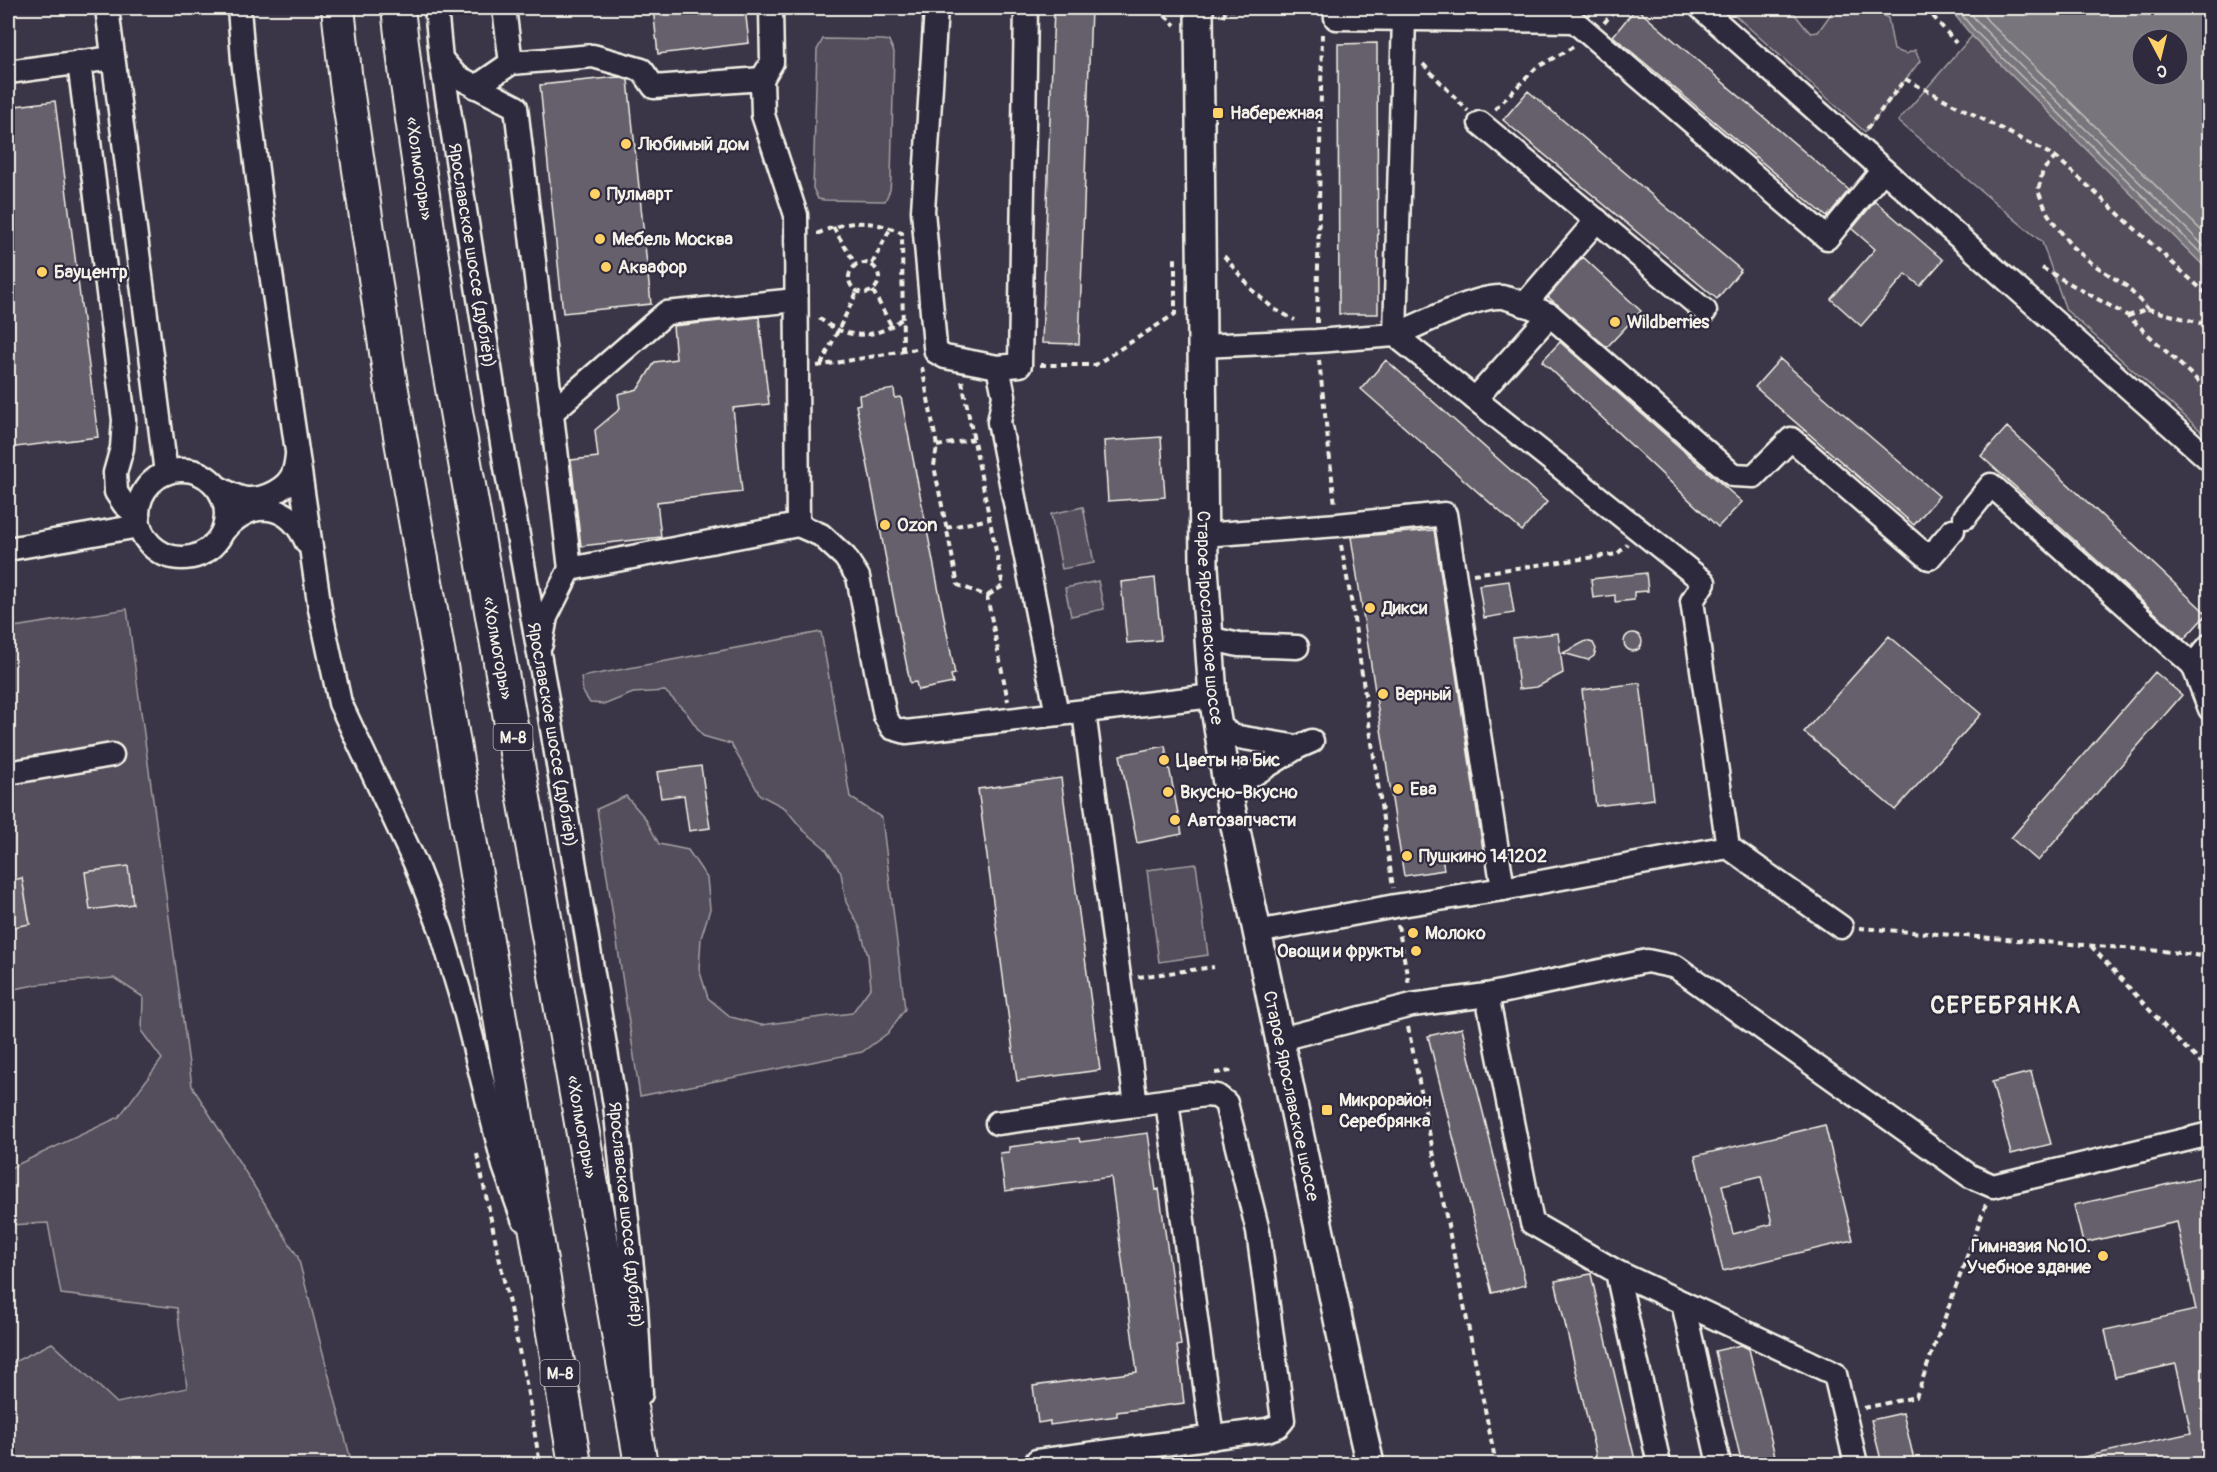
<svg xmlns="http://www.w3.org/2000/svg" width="2217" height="1472" font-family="Pangolin,sans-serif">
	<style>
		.green { fill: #534e5c; stroke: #a4a0a2; stroke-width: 1.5 }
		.water { fill: #78747b; stroke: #aaa6a7; stroke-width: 1.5; fill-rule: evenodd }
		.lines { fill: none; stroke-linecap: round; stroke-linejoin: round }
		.shore { stroke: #c2bfbc; stroke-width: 1.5 }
		.building { fill: #65616c; stroke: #f4f1e8; stroke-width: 1.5; fill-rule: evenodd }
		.minor-casing { stroke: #f4f1e8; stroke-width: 27 }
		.major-casing { stroke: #f4f1e8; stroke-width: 32 }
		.highway-casing { stroke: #f4f1e8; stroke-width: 36 }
		.path { stroke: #f4f1e8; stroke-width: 4; stroke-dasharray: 6 4.5; stroke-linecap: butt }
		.minor { stroke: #2f2a3d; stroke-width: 22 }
		.major { stroke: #2f2a3d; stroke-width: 27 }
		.highway { stroke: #2f2a3d; stroke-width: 32 }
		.poi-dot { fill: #ffd166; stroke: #2f2a3d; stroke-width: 2 }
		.labels { text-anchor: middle; stroke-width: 4.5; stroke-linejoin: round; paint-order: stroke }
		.shield { fill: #2f2a3d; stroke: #b9b5b5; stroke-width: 1.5 }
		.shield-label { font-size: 16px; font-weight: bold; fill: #f4f1e8 }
		.poi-label { font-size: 18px; font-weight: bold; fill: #f4f1e8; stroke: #2f2a3d; text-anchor: start }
		.street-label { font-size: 18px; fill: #f4f1e8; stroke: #2f2a3d }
		.district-label { font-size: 24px; font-weight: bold; letter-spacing: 1.5px; fill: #f4f1e8; stroke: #2f2a3d }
	</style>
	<rect width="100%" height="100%" fill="#3b3647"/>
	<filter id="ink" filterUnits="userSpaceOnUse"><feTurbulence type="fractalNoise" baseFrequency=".0167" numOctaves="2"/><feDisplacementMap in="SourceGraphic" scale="12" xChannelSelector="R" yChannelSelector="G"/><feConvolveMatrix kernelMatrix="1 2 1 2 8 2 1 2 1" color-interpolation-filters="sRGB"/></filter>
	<g filter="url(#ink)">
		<!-- green -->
		<path class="green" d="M1727,8H1787C1797,13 1801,25 1811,33L1818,32L1835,8H1869L1888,18L1894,50L1906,54L1915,50L1920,61L1865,132Z
			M1972,36L2209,271V438L2066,310L2042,242L1898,121Z
			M823,39L884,40L889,41L894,52L891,178L890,190L885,201L824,200L818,199L813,188L817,50Z
			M1083,507L1094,563L1062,569L1051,514Z
			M1098,581L1104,609L1071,616L1065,588Z
			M127,609L192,1086L298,1257L352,1464H8V1365L52,1343L117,1403L187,1388L177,1308L61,1294L48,1223L8,1225V1169L119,1117L162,1059L142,1032L143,997L114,978L41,984L8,990V628Z
			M821,632L850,797L882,818L905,1009L888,1033L862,1052L640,1096L597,809L626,796L645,818L659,844L688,850L707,878L710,909L701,938L699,969L708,998L731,1017L761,1025L852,1013L871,987L868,956L860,928L846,902L841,873L825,848L803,830L785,808L760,795L731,744L703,736L686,712L665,691L633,693L606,704L590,703L583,692L581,677Z
			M1196,864L1208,955L1159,962L1147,870Z"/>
		<!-- water -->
		<path class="water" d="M1949,8H2209V271L1972,36ZM2142,39H2178V75H2142Z"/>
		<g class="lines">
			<!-- shore -->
			<path class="shore" d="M1956,8L1976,32L2210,262
				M1966,8L1982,27L2210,252
				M1978,8L1988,21L2210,239"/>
		</g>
		<!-- building -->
		<path class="building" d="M653,8H745L749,43L658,54Z
			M1054,8H1091L1079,344L1042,343Z
			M1636,8L1849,190L1827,217L1613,36Z
			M1377,43L1378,314H1339L1338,44Z
			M618,77L628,80L651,304L563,313L540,85Z
			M1528,91L1741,270L1717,299L1503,120Z
			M55,101L98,437L8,448V107Z
			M1875,201L1943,260L1920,286L1906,274L1861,326L1831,299L1875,249L1852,229Z
			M1583,257L1641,311L1607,347L1548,297Z
			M759,317L769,404L733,408L742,492L657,502L661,537L581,546L571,460L598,457L595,430L620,409L618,394L638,389L655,362L676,359L673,326Z
			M1560,342L1742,502L1718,527L1542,361Z
			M1780,359L1939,496L1914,525L1755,387Z
			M1386,360L1547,502L1522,531L1361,389Z
			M894,389L895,398L901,397L955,674L951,675L953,683L918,690L916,682L910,683L856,405L860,404L859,395Z
			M2007,427L2207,614L2184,639L1981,456Z
			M1161,437L1165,497L1108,501L1104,441Z
			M1434,530L1483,850L1442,856L1444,870L1404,876L1351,537Z
			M1646,573L1648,591L1634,592V600L1615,602V595L1593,598L1591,579Z
			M1155,578L1161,640L1127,643L1121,582Z
			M1509,581L1514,613L1484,618L1479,585Z
			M1624 642a9 9 0 1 1 18 0a9 9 0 1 1-18 0Z
			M1558,633L1563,673L1537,687L1519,689L1513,638Z
			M1889,636L1981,714L1895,810L1804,732Z
			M1586,641L1593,643L1596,649L1594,656L1588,660L1563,653Z
			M2155,672L2182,695L2038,861L2011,838Z
			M1640,683L1654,799L1596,806L1582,690Z
			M1165,746L1182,834L1137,843L1120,755Z
			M701,766L710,828L689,831L684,795L661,798L657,772Z
			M1061,778L1100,1070L1017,1081L978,789Z
			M128,866L133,904L90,910L85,872Z
			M22,878L30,924L8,928V881Z
			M1462,1028L1526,1285L1492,1293L1428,1036Z
			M2031,1072L2051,1144L2011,1154L1992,1082Z
			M1825,1125L1853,1240L1723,1271L1695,1156ZM1761,1176L1772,1224L1733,1234L1722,1185Z
			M1148,1133L1156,1190L1159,1189L1171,1273L1181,1345L1177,1346L1184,1403L1117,1412V1416L1050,1425V1421L1038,1423L1033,1386L1137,1372L1111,1177L1005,1191L1000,1153L1009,1152V1147L1079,1138L1080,1142Z
			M2210,1175V1464H2079V1458L2191,1433L2176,1364L2115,1377L2105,1330L2196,1310L2177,1222L2083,1243L2074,1205Z
			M1591,1274L1597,1301L1636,1464H1598L1555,1281Z
			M1741,1345L1749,1349L1777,1464H1742L1715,1351Z
			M1903,1413L1915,1464H1882L1871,1420Z"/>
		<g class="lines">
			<defs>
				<g id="minor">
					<path d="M107,8L166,473"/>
					<path d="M239,8L243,60L263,218L320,609L340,703L415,863L441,930L464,1007L504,1166L523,1219"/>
					<path id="s1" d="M436,8L441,59L505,462L547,699L615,1105L636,1306L641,1394"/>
					<path d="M504,8L511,63"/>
					<path d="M936,8L923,211L935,346L936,352L945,357L998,367L1004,396L999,422L1057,714"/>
					<path d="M1335,8L1336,18L1574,21L1827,238L1883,170"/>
					<path d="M1701,8L2210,460"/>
					<path d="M441,59L456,76L516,107L570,569L546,617L541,644"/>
					<path d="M79,62L124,420L122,448L115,473L116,492L124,504L137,515"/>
					<path d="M8,72L113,58"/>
					<path d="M762,79L772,62L771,8"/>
					<path d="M476,87L511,63L593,56L642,70L654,87L762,79L763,115L796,215L798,525L570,569"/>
					<path d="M1480,123L1705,311"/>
					<path d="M1524,305L1597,220"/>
					<path d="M1201,346L1316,341L1395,335L1404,18"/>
					<path d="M998,367L1020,365L1026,8"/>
					<path d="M1475,399L1550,315"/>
					<path d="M551,413L666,313L796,300"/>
					<circle cx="182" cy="514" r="44"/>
					<path d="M219,488C227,492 237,498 246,499C264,500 289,489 294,471C296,466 296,461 297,456"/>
					<path d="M1965,517L1991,485L2193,665L2210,645"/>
					<path d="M798,525L821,535L845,557L858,577L885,716L892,728L906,732L1213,696"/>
					<path d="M224,530C253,498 289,502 307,543"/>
					<path d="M1203,535L1338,525L1445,514L1503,889L1395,906L1257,932"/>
					<path d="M8,549L139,526"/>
					<path d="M1208,638L1239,645L1297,647"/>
					<path d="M2193,665L2210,709"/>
					<path d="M1216,723L1232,736L1298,747"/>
					<path d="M8,773L112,755"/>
					<path d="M1230,802L1243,781L1298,747L1312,741"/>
					<path d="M1728,847L1841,927"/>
					<path d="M1503,889L1728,847L1692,601L1704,582L1395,335C1419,325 1477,295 1501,297C1513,298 1538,310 1550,315L1733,475L1754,476L1791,439L1929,558L1953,530"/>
					<path d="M1487,995L1532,1223L1617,1272L1835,1374L1856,1464"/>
					<path d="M1280,1039L1412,1005L1487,995L1647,961L1676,967L1970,1176L1993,1186L2210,1134"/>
					<path d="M1167,1101L1212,1438"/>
					<path d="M997,1123L1136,1105"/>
					<path d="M1617,1272L1659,1464"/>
					<path d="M1683,1303L1719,1464"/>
					<path d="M1037,1461L1267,1430L1278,1426L1283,1420L1258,1231L1226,1103L1217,1096L1205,1095L1136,1105L1084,712"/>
				</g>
				<g id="major">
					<path id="s2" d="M1199,8L1204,567L1213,696L1230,802L1353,1391L1370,1464"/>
				</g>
				<g id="highway">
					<path d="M338,8L346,82L390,379L442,672L575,1464"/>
					<path id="s3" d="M398,8L406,77L447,360L641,1464"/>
				</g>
			</defs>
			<!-- minor casing -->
			<use href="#minor" class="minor-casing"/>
			<!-- major casing -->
			<use href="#major" class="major-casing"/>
			<!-- highway casing -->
			<use href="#highway" class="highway-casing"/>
			<!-- path -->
			<path class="path" d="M1157,8L1175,25
				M1926,8L1956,43
				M1223,17L1226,10L1316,8
				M1604,23L1617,8
				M1423,64L1468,111
				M1495,109L1536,68L1573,47
				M1867,129L1905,79L2056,157L2210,297
				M2056,157L2043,170L2038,191L2048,214L2071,246L2093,264L2126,286L2148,309
				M833,227L856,265
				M819,235V233C847,220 873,219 902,233L903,351
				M1224,256L1253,291L1274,309L1295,320
				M849 278a15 15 0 1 1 30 0a15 15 0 1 1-30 0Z
				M872,264L891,227
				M2042,268L2128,316L2210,392
				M873,291L892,327
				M2128,316L2148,309L2200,323L2210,320
				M819,318C846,340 875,340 902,319
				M1317,323L1322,34
				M1319,360L1335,505
				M821,365L857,292
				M1040,365H1095L1175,314V255
				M817,366L916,349
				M922,367L937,446L934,466L958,585L987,596L1008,701
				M962,381L1003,586L987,596
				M937,446L974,439
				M946,528L990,519
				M1341,545L1352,605L1393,888
				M1473,574L1617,554L1628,544
				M1398,925L1409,985
				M1859,928L2163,951L2210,957
				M2091,946L2176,1039L2210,1071
				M1138,977L1214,967
				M1408,1027L1496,1464
				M1215,1073L1232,1071
				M477,1154L526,1383L540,1464
				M1864,1408L1916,1397L1986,1204"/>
			<!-- minor -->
			<use href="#minor" class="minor"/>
			<!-- major -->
			<use href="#major" class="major"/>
			<!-- highway -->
			<use href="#highway" class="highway"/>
		</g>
	</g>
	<!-- markers -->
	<g class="poi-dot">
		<rect x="1212" y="107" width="12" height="12" rx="3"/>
		<circle cx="626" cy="144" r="6"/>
		<circle cx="595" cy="194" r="6"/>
		<circle cx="600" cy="239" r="6"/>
		<circle cx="606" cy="267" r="6"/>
		<circle cx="42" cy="272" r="6"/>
		<circle cx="1615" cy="322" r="6"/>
		<circle cx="885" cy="525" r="6"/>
		<circle cx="1370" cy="608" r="6"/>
		<circle cx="1383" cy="694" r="6"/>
		<circle cx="1164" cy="760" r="6"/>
		<circle cx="1398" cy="789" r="6"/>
		<circle cx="1168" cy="792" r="6"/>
		<circle cx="1175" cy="820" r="6"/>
		<circle cx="1407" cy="856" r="6"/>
		<circle cx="1413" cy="933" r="6"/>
		<circle cx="1416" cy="951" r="6"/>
		<rect x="1321" y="1104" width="12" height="12" rx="3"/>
		<circle cx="2103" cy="1256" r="6"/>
	</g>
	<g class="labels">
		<!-- shield labels -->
		<g class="shield">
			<rect x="493.5" y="724" width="39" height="26" rx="4.5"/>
			<rect x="540.5" y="1360" width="39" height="26" rx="4.5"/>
		</g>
		<g class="shield-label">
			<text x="513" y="743">М-8</text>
			<text x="560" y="1379">М-8</text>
		</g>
		<!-- poi labels -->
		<g class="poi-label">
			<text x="1230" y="119">Набережная</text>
			<text x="638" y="150">Любимый дом</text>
			<text x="607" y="200">Пулмарт</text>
			<text x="612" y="245">Мебель Москва</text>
			<text x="618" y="273">Аквафор</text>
			<text x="54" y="278">Бауцентр</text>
			<text x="1627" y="328">Wildberries</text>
			<text x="897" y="531">Ozon</text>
			<text x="1382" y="614">Дикси</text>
			<text x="1395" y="700">Верный</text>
			<text x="1176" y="766">Цветы на Бис</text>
			<text x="1410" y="795">Ева</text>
			<text x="1180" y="798">Вкусно-Вкусно</text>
			<text x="1187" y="826">Автозапчасти</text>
			<text x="1419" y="862">Пушкино 141202</text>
			<text x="1425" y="939">Молоко</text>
			<text x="1404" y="957" text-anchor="end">Овощи и фрукты</text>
			<text x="1339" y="1106">Микрорайон<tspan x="1339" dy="21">Серебрянка</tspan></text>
			<text x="2091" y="1252" text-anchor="end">Гимназия №10.<tspan x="2091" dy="21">Учебное здание</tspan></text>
		</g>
		<!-- street labels -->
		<g class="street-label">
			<text dy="6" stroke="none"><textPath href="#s3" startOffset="162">«Холмогоры»</textPath></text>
			<text dy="6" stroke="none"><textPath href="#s1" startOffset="250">Ярославское шоссе (дублёр)</textPath></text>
			<text dy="6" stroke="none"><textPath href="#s2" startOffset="610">Старое Ярославское шоссе</textPath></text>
			<text dy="6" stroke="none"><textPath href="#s3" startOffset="648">«Холмогоры»</textPath></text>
			<text dy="6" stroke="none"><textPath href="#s1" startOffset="736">Ярославское шоссе (дублёр)</textPath></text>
			<text dy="6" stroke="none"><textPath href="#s2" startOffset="1096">Старое Ярославское шоссе</textPath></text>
			<text dy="6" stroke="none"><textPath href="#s3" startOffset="1134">«Холмогоры»</textPath></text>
			<text dy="6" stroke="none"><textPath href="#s1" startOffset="1222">Ярославское шоссе (дублёр)</textPath></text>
		</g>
		<!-- district labels -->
		<g class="district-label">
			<text x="2006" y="1013">СЕРЕБРЯНКА</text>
		</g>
	</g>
	<!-- margin -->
	<rect width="2217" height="1472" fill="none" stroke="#2f2a3d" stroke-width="30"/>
	<rect x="15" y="15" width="2187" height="1442" fill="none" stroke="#f4f1e8" stroke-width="2" filter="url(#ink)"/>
	<!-- north arrow -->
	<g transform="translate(2160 57) rotate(173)"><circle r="28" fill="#2f2a3d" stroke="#7e7a81" stroke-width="1.5"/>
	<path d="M0-4.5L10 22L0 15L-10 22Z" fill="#ffd166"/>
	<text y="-9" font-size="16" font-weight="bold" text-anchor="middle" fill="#f4f1e8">С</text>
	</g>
</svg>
